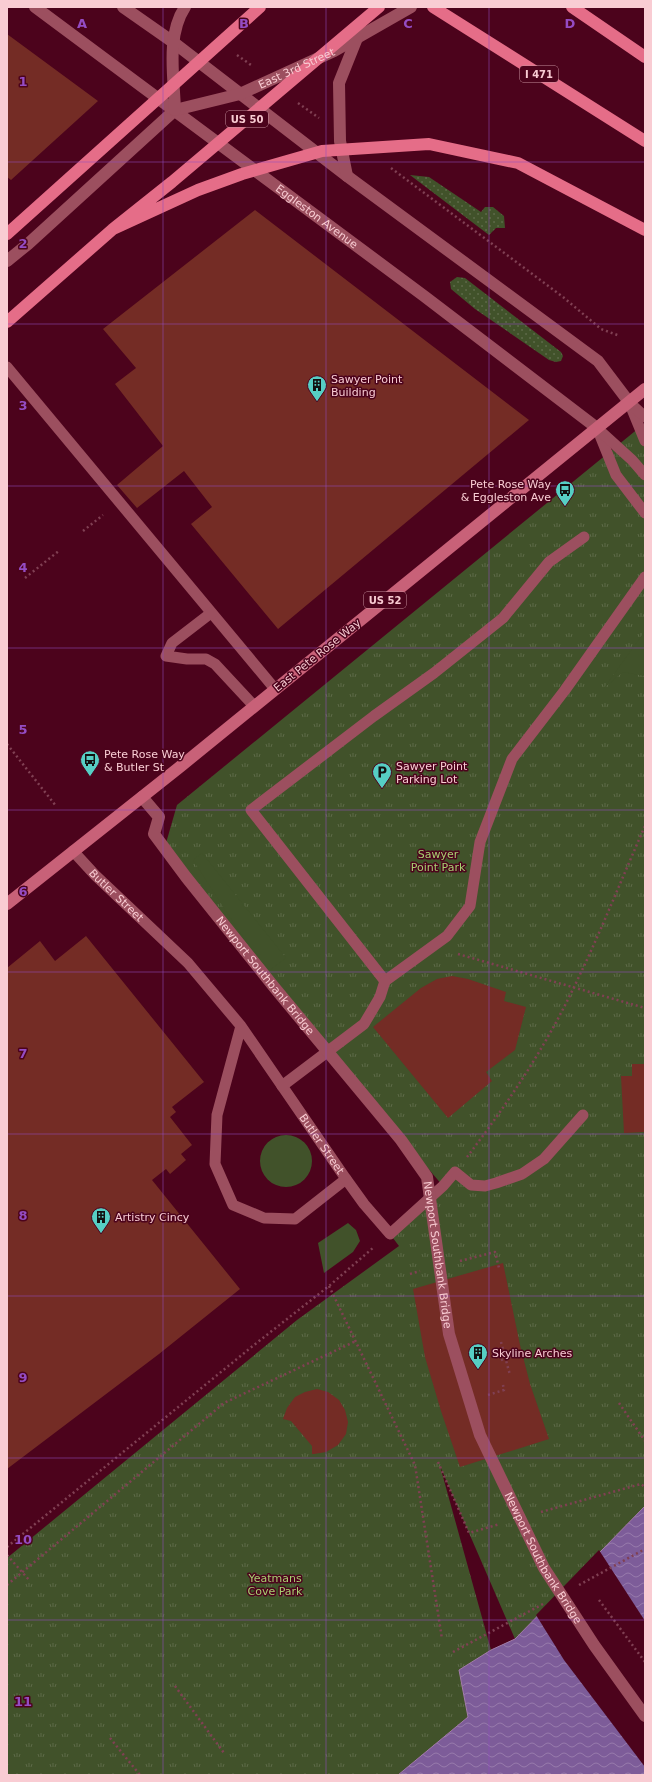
<svg xmlns="http://www.w3.org/2000/svg" width="652" height="1782" font-family="'DejaVu Sans',sans-serif">
	<style>
		.grass { fill: url(#grass-dots) }
		.park { fill: url(#park-tufts) }
		.garden { fill: #41522a }
		.water { fill: url(#water-waves); stroke: #a27eaa }
		.pier { fill: #4c031c }
		.building { fill: #742c25 }
		.lines { fill: none; stroke-linecap: round; stroke-linejoin: round }
		.path { stroke: #804053; stroke-width: 2.5; stroke-dasharray: 2 3; stroke-linecap: butt }
		.lane { stroke: #9c4f5f; stroke-width: 11 }
		.street { stroke: #9c4f5f; stroke-width: 12 }
		.secondary { stroke: #9c4f5f; stroke-width: 12 }
		.primary { stroke: #c86178; stroke-width: 12 }
		.highway { stroke: #e56d88; stroke-width: 12 }
		.grid { fill: none; stroke: #944cc3; stroke-width: 1; stroke-opacity: 0.55 }
		.labels { text-anchor: middle; stroke-width: 3; stroke-linejoin: round; paint-order: stroke }
		.shield { fill: #4c031c; stroke: #c5909c; stroke-width: 1 }
		.shield-label { font-size: 10px; font-weight: bold; fill: #f9ccd3 }
		.street-label { font-size: 11px; fill: #f9ccd3; stroke: #4c031c }
		.poi-label { font-size: 11px; fill: #f9ccd3; stroke: #4c031c; text-anchor: start }
		.park-label { font-size: 11px; fill: #a8d072; stroke: #4c031c }
		.grid-label { font-size: 13px; text-anchor: middle; font-weight: bold; fill: #944cc3; stroke: #4c031c; stroke-width: 3; stroke-linejoin: round; paint-order: stroke }
	</style>
	<defs>
		<pattern id="grass-dots" width="8" height="8" patternUnits="userSpaceOnUse"><rect width="8" height="8" fill="#41522a"/><path d="M2 2h.1M6 6h.1" fill="none" stroke="#5d6a48" stroke-width="1.8" stroke-linecap="round"/></pattern>
		<pattern id="park-tufts" width="24" height="20" patternUnits="userSpaceOnUse"><rect width="24" height="20" fill="#41522a"/><path d="M3 7l-1-3M5 7V3M7 7l1-3M15 17l-1-3M17 17v-4M19 17l1-3" fill="none" stroke="#5d6a48"/></pattern>
		<pattern id="water-waves" width="16" height="10" patternUnits="userSpaceOnUse"><rect width="16" height="10" fill="#7d5c99"/><path d="M0 5q4-4 8 0t8 0" fill="none" stroke="#977aab"/></pattern>
	</defs>
	<rect width="100%" height="100%" fill="#4c031c"/>
	<!-- grass -->
	<path class="grass" d="M410,175L429,177L481,212L485,207H493L504,216L505,228H496L489,235Z
		M457,277L465,278L561,352L563,356L561,361L556,362L549,360L475,309L451,289L450,282Z"/>
	<!-- park -->
	<path class="park" d="M645,423V1506L515,1639L440,1466L491,1650L459,1670L468,1717L398,1775H7V1558L297,1320L399,1246L390,1234L443,1186L274,987L164,850L177,805Z"/>
	<!-- garden -->
	<path class="garden" d="M645,631V676L623,672L604,688Z
		M202,853L286,958L266,973L193,860Z
		M260 1161a26 26 0 1 1 52 0a26 26 0 1 1-52 0Z
		M348,1223L356,1230L360,1241L353,1252L324,1273L318,1243Z"/>
	<!-- water -->
	<path class="water" d="M645,1506V1775H398L468,1717L459,1670L491,1650L515,1639Z"/>
	<!-- pier -->
	<path class="pier" d="M599,1550L645,1621V1767L564,1660L536,1615Z"/>
	<!-- building -->
	<path class="building" d="M7,34L98,101L11,180L7,177Z
		M255,210L529,420L278,629L191,524L212,507L184,471L137,508L117,485L163,446L115,384L136,368L103,329Z
		M86,936L204,1082L172,1107L176,1112L170,1117L192,1145L181,1154L186,1160L170,1174L166,1169L152,1180L240,1289L159,1354L7,1469V968L40,941L55,961Z
		M452,976L468,979L506,992L504,1001L526,1007L515,1050L486,1072L492,1081L448,1118L373,1027L421,988L437,979Z
		M632,1064H645V1132L624,1133L621,1076H632Z
		M503,1263L520,1345L530,1384L549,1439L460,1467L441,1411L425,1357L413,1289Z
		M317,1389L328,1392L339,1400L345,1410L348,1422L346,1434L338,1445L326,1452L314,1454H312V1446L291,1421L283,1419L287,1408L295,1397L305,1392Z"/>
	<g class="lines">
		<!-- path -->
		<path class="path" d="M237,55L251,65
			M298,103L319,118
			M391,168L563,297L601,329L620,336
			M83,531L103,515
			M25,578L60,550
			M7,744L56,806
			M458,954L645,1008
			M467,1157C508,1103 545,1048 574,987C600,934 621,880 645,826
			M460,1261L495,1252L499,1268
			M410,1274L420,1271
			M329,1286L415,1465L442,1639
			M501,1342L510,1375
			M501,1360L512,1356
			M488,1395L504,1390L503,1385
			M619,1403L645,1441
			M438,1462L469,1533L500,1524
			M541,1512L641,1484L645,1487
			M7,1547L254,1345L329,1286L374,1247
			M7,1555L30,1581
			M7,1585L224,1403L356,1341
			M579,1585L645,1549
			M599,1600L645,1662
			M453,1652L543,1604
			M175,1686L224,1753
			M110,1738L140,1775"/>
		<!-- lane -->
		<g class="lane">
			<path d="M7,367L275,689"/>
			<path d="M629,402L645,441"/>
			<path d="M631,404L645,417"/>
			<path d="M597,428L616,475L645,513"/>
			<path d="M599,430L632,460L645,475"/>
			<path d="M584,537L549,562L503,618L434,673L374,716L251,810L385,981L447,936L470,906L480,842L512,759L565,690L645,577"/>
			<path d="M211,613L172,643L166,656L187,659H206L215,664L254,706"/>
			<path id="s1" d="M73,851L95,875L188,963L241,1026L346,1179L295,1219L264,1218L233,1205L215,1164L217,1115L241,1026"/>
			<path d="M282,1086L364,1024L380,997L385,981"/>
			<path d="M346,1179L364,1204L390,1234L443,1186L455,1172L471,1185L485,1186L496,1183L522,1174L544,1159L583,1115"/>
		</g>
		<!-- street -->
		<g class="street">
			<path d="M7,261L28,244L175,110"/>
			<path id="s2" d="M142,797L159,817L154,834L186,877L274,987L401,1140L427,1177L449,1334L480,1435L544,1568L594,1645L645,1716"/>
		</g>
		<!-- secondary -->
		<g class="secondary">
			<path id="s3" d="M35,7L424,296L597,428"/>
			<path d="M123,7L173,42L347,176L598,361L629,402"/>
			<path id="s4" d="M175,110L240,94L334,51L411,7"/>
			<path d="M175,110C174,77 166,36 185,7"/>
			<path d="M347,176L340,141L339,83L357,38"/>
		</g>
		<!-- primary -->
		<path class="primary" d="M7,904L181,766L645,389"/>
		<!-- highway -->
		<path class="highway" d="M433,7L645,141
			M572,7L645,57
			M113,229L198,190L242,174L322,151L429,144L518,163L645,230
			M7,234L260,7
			M7,322L113,229L172,182L379,7"/>
	</g>
	<!-- grid -->
	<path class="grid" d="M163,7V1775M326,7V1775M489,7V1775M7,162H645M7,324H645M7,486H645M7,648H645M7,810H645M7,972H645M7,1134H645M7,1296H645M7,1458H645M7,1620H645"/>
	<!-- icons -->
	<defs>
		<symbol id="building-pin" viewBox="-11 -11 22 30"><path d="M0 17L-7.5 6A9.5 9.5 0 1 1 7.5 6Z" fill="#56cec4" stroke="#4c031c"/><path d="M-4-6H4V6H1V3H-1V6H-4ZM-2.5-4.3h1.7v1.8h-1.7ZM.8-4.3h1.7v1.8H.8ZM-2.5-1h1.7V.8h-1.7ZM.8-1h1.7V.8H.8Z" fill="#111"/></symbol>
		<symbol id="bus-pin" viewBox="-11 -11 22 30"><path d="M0 17L-7.5 6A9.5 9.5 0 1 1 7.5 6Z" fill="#56cec4" stroke="#4c031c"/><path d="M-5-6H5V4H4V6H2V4H-2V6H-4V4H-5ZM-3.5-4V0h7V-4ZM-3.5 1.2v1.5H-2V1.2ZM2 1.2v1.5H3.5V1.2Z" fill="#111"/></symbol>
		<symbol id="parking-pin" viewBox="-11 -11 22 30"><path d="M0 17L-7.5 6A9.5 9.5 0 1 1 7.5 6Z" fill="#56cec4" stroke="#4c031c"/><path d="M-3.5-5.5H1a3.5 3.5 0 0 1 0 7H-1V5.5H-3.5ZM-1-3.4V-.6H.8a1.4 1.4 0 0 0 0-2.8Z" fill="#111"/></symbol>
	</defs>
	<g fill-rule="evenodd">
		<use href="#building-pin" x="306" y="374" width="22" height="30"/>
		<use href="#bus-pin" x="554" y="479" width="22" height="30"/>
		<use href="#bus-pin" x="79" y="749" width="22" height="30"/>
		<use href="#parking-pin" x="371" y="761" width="22" height="30"/>
		<use href="#building-pin" x="90" y="1206" width="22" height="30"/>
		<use href="#building-pin" x="467" y="1342" width="22" height="30"/>
	</g>
	<g class="labels">
		<!-- shield labels -->
		<g class="shield">
			<rect x="520" y="66" width="38" height="16" rx="3"/>
			<rect x="226" y="111" width="42" height="16" rx="3"/>
			<rect x="364" y="592" width="42" height="16" rx="3"/>
		</g>
		<g class="shield-label">
			<text x="539" y="78">I 471</text>
			<text x="247" y="123">US 50</text>
			<text x="385" y="604">US 52</text>
		</g>
		<!-- street labels -->
		<g class="street-label">
			<text dy="4" stroke="none"><textPath href="#s4" startOffset="129">East 3rd Street</textPath></text>
			<text dy="4" stroke="none"><textPath href="#s3" startOffset="351">Eggleston Avenue</textPath></text>
			<text transform="translate(317 655) rotate(-39)" y="4">East Pete Rose Way</text>
			<text dy="4" stroke="none"><textPath href="#s1" startOffset="62">Butler Street</textPath></text>
			<text dy="4" stroke="none"><textPath href="#s2" startOffset="224">Newport Southbank Bridge</textPath></text>
			<text dy="4" stroke="none"><textPath href="#s1" startOffset="386">Butler Street</textPath></text>
			<text dy="4" stroke="none"><textPath href="#s2" startOffset="561">Newport Southbank Bridge</textPath></text>
			<text dy="4" stroke="none"><textPath href="#s2" startOffset="885">Newport Southbank Bridge</textPath></text>
		</g>
		<!-- poi labels -->
		<g class="poi-label">
			<text x="331" y="383">Sawyer Point<tspan x="331" dy="13">Building</tspan></text>
			<text x="551" y="488" text-anchor="end">Pete Rose Way<tspan x="551" dy="13">&amp; Eggleston Ave</tspan></text>
			<text x="104" y="758">Pete Rose Way<tspan x="104" dy="13">&amp; Butler St</tspan></text>
			<text x="396" y="770">Sawyer Point<tspan x="396" dy="13">Parking Lot</tspan></text>
			<text x="115" y="1221">Artistry Cincy</text>
			<text x="492" y="1357">Skyline Arches</text>
		</g>
		<!-- park labels -->
		<g class="park-label">
			<text x="438" y="858">Sawyer<tspan x="438" dy="13">Point Park</tspan></text>
			<text x="275" y="1582">Yeatmans<tspan x="275" dy="13">Cove Park</tspan></text>
		</g>
	</g>
	<g class="grid-label">
		<text x="82" y="28">A</text>
		<text x="244" y="28">B</text>
		<text x="408" y="28">C</text>
		<text x="570" y="28">D</text>
		<text x="23" y="86">1</text>
		<text x="23" y="248">2</text>
		<text x="23" y="410">3</text>
		<text x="23" y="572">4</text>
		<text x="23" y="734">5</text>
		<text x="23" y="896">6</text>
		<text x="23" y="1058">7</text>
		<text x="23" y="1220">8</text>
		<text x="23" y="1382">9</text>
		<text x="23" y="1544">10</text>
		<text x="23" y="1706">11</text>
	</g>
	<!-- border -->
	<rect width="652" height="1782" fill="none" stroke="#f9ccd3" stroke-width="16"/>
</svg>
